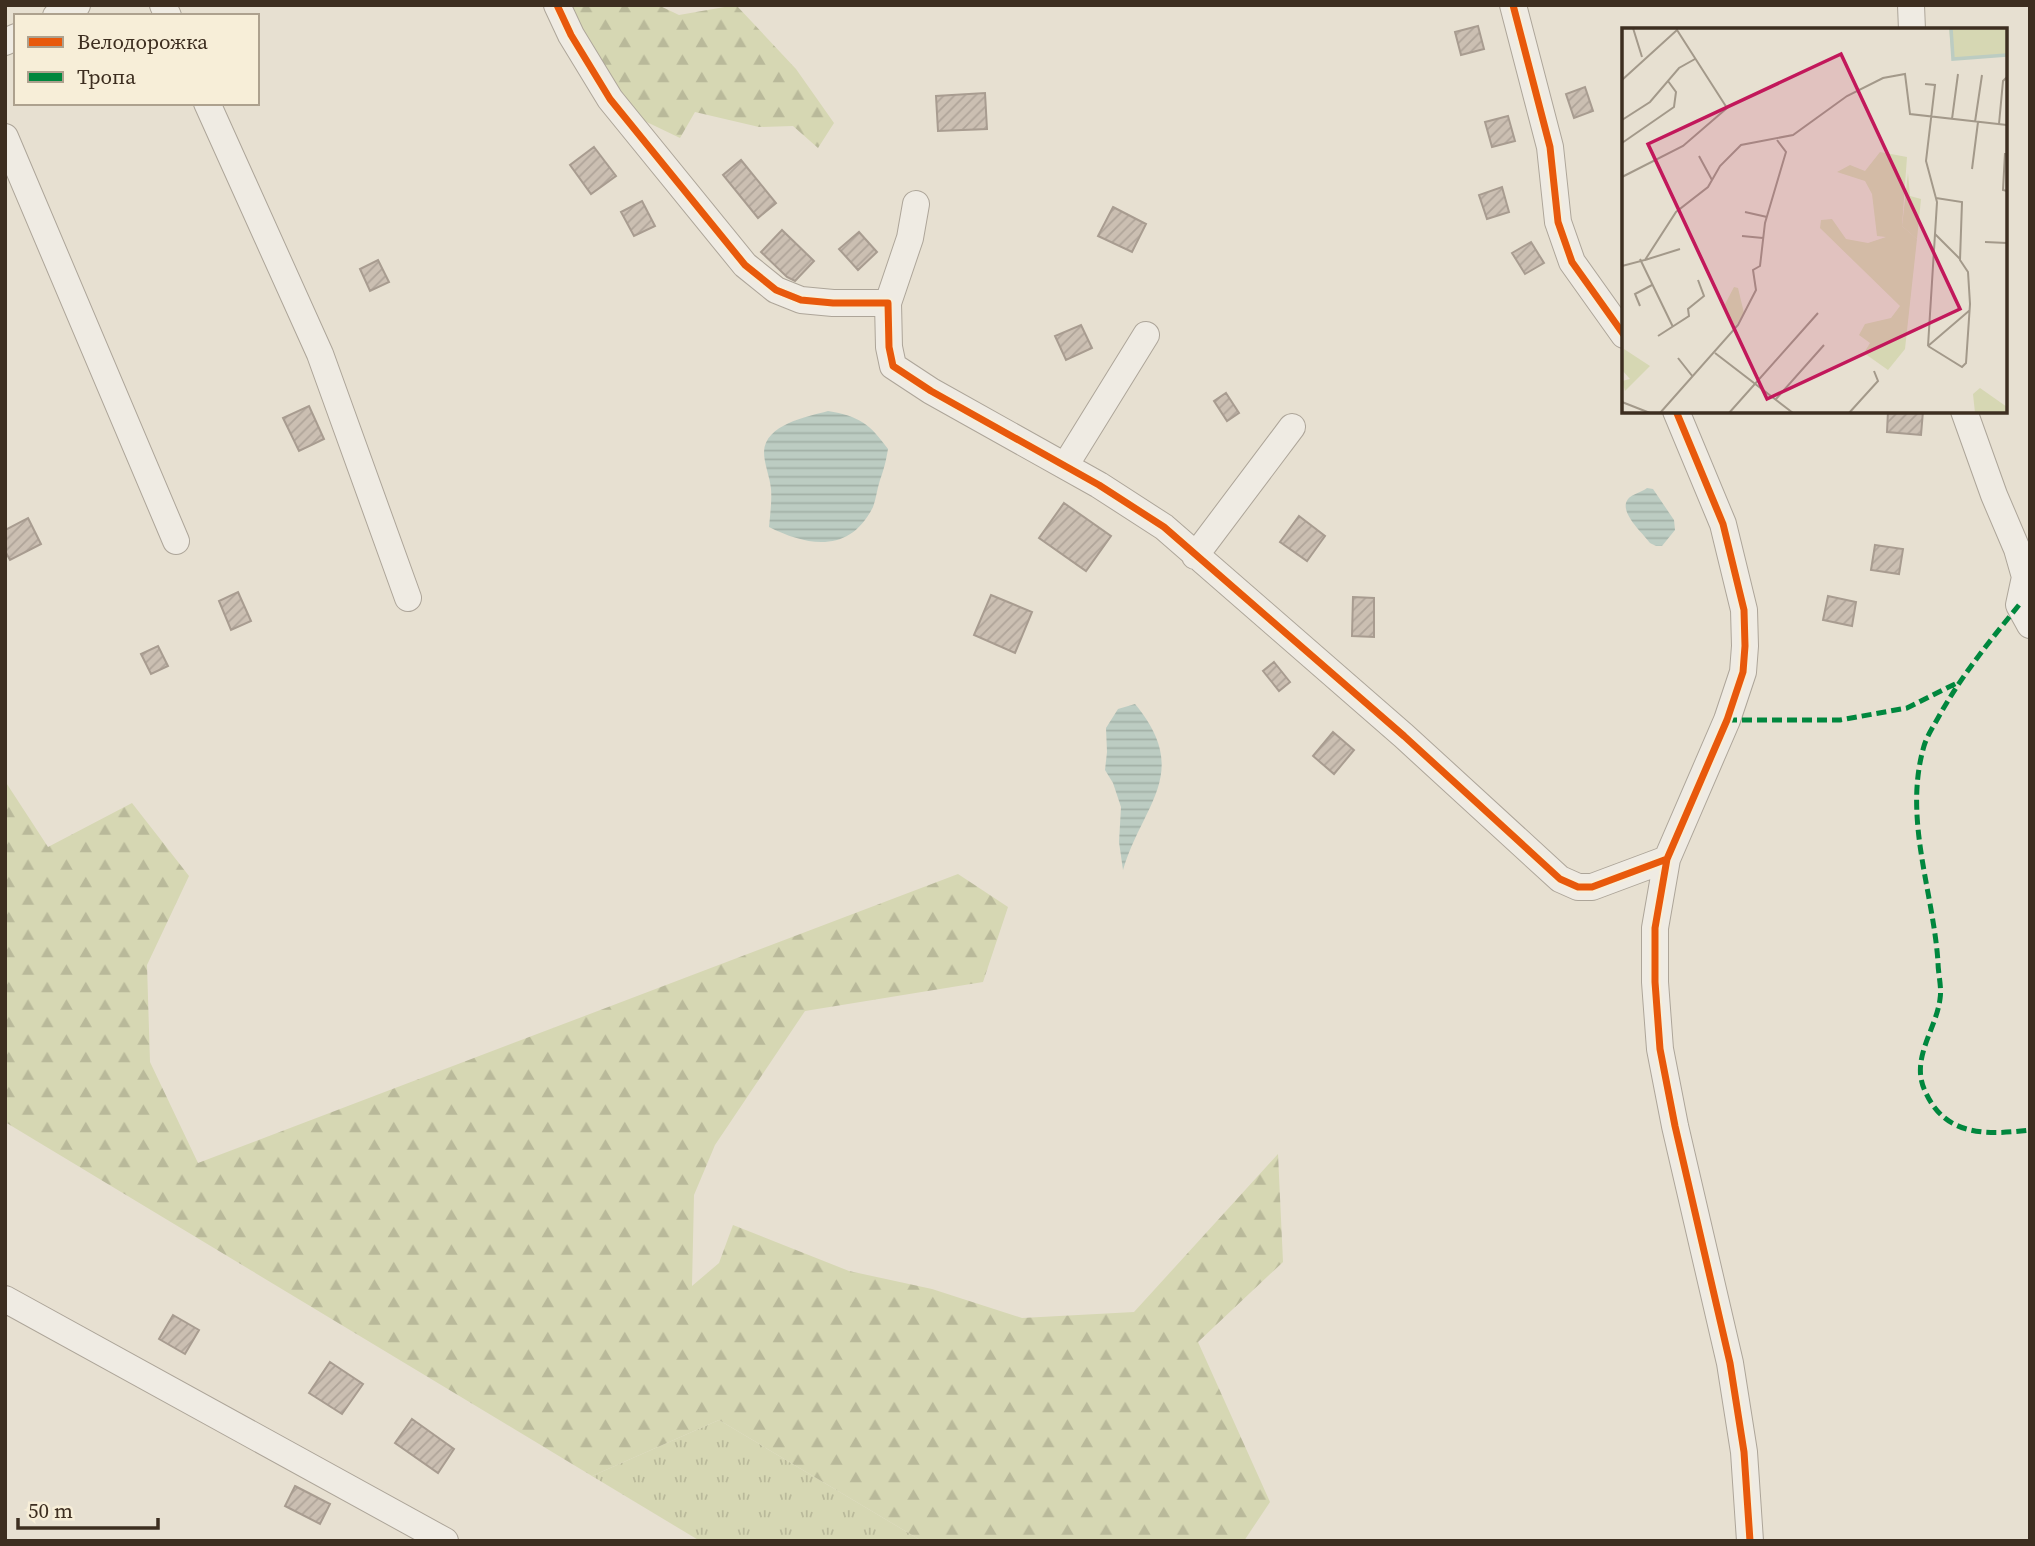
<svg xmlns="http://www.w3.org/2000/svg" width="2035" height="1546" font-family="'Source Serif 4',serif">
	<style>
		.grass { fill: url(#grass-tufts) }
		.forest { fill: url(#forest-firs) }
		.water { fill: url(#water-rules) }
		.building { fill: url(#building-hatch); stroke: #a89c90; stroke-width: 2 }
		.lines { fill: none; stroke-linecap: round; stroke-linejoin: round }
		.minor-casing { stroke: #ada599; stroke-width: 28 }
		.minor { stroke: #efebe3; stroke-width: 26 }
		.quiet { stroke: #00873e; stroke-width: 5; stroke-dasharray: 10 5; stroke-linecap: butt }
		.cycleway-casing { stroke: #f7eed8; stroke-width: 11 }
		.cycleway { stroke: #e8590c; stroke-width: 7 }
		.inset-river { fill: none; stroke: #bcccc2; stroke-width: 3.5 }
		.inset-road { fill: none; stroke: #a3998a; stroke-width: 2 }
		.view { fill: #c2185b; fill-opacity: 0.15; stroke: #c2185b; stroke-width: 3.5 }
		.inset-edge { fill: none; stroke: #3d2e20; stroke-width: 3.5 }
	</style>
	<defs>
		<pattern id="grass-tufts" width="24" height="20" patternUnits="userSpaceOnUse" patternTransform="scale(1.75)"><rect width="24" height="20" fill="#d6d7b3"/><path d="M3 7l-1-3M5 7V3M7 7l1-3M15 17l-1-3M17 17v-4M19 17l1-3" fill="none" stroke="#b9b99a"/></pattern>
		<pattern id="forest-firs" width="22" height="20" patternUnits="userSpaceOnUse" patternTransform="scale(1.75)"><rect width="22" height="20" fill="#d6d7b3"/><path d="M5 1l3.5 6h-7zM16 11l3.5 6h-7z" fill="#b9b99a"/></pattern>
		<pattern id="water-rules" width="6" height="5" patternUnits="userSpaceOnUse" patternTransform="scale(1.75)"><rect width="6" height="5" fill="#bcccc2"/><path d="M0 2.5h6" fill="none" stroke="#a2b0a6"/></pattern>
		<pattern id="building-hatch" width="6" height="6" patternUnits="userSpaceOnUse" patternTransform="scale(1.75)"><rect width="6" height="6" fill="#cbbfb2"/><path d="M-1 1l2-2M0 6l6-6M5 7l2-2" fill="none" stroke="#afa499"/></pattern>
	</defs>
	<rect width="100%" height="100%" fill="#e7e0d1"/>
	<!-- grass -->
	<path class="grass" d="M719,1420L922,1541H700L592,1476Z"/>
	<!-- forest -->
	<path class="forest" d="M566,5H658L679,15L736,5L796,69L834,123L818,148L793,126L759,127L695,112L680,138L630,114Z
		M5,781L48,847L132,803L189,876L147,965L150,1062L198,1163L958,874L1008,907L983,982L805,1011L715,1145L694,1195L692,1286L719,1263L733,1225L849,1271L932,1289L1022,1318L1134,1312L1278,1154L1283,1262L1198,1342L1270,1502L1244,1541H922L719,1420L592,1476L5,1122Z"/>
	<!-- water -->
	<path class="water" d="M828,411C859,416 870,424 888,449C886,461 884,469 880,480C877,489 876,499 873,507C850,553 809,547 769,527C770,515 772,502 771,489C770,477 764,464 764,452C765,424 807,417 828,411Z
		M1647,488L1653,489L1674,520L1675,530L1662,546H1656L1650,543C1643,533 1618,512 1628,499C1632,494 1642,492 1647,488Z
		M1135,704C1192,773 1143,803 1123,870L1119,842L1121,807L1113,783L1105,770L1107,752L1106,728L1118,709Z"/>
	<!-- building -->
	<path class="building" d="M1478,26L1484,49L1461,55L1455,32Z
		M1585,87L1593,111L1574,118L1566,94Z
		M985,93L987,129L938,131L936,96Z
		M1508,116L1515,141L1492,147L1485,122Z
		M594,147L616,176L591,194L570,165Z
		M741,160L776,203L758,218L723,175Z
		M1502,187L1509,212L1487,219L1479,195Z
		M642,201L655,226L634,236L621,212Z
		M1113,207L1146,224L1132,252L1098,236Z
		M782,230L814,261L795,281L787,277L761,252Z
		M859,232L877,252L858,270L839,249Z
		M1531,242L1544,263L1525,274L1512,253Z
		M378,260L389,282L370,291L360,269Z
		M1081,325L1092,348L1066,360L1055,336Z
		M1226,393L1239,413L1227,421L1214,401Z
		M309,406L324,439L299,451L283,418Z
		M1888,411H1923L1921,435L1887,432Z
		M1064,503L1111,536L1086,571L1039,538Z
		M1299,516L1325,536L1307,561L1280,542Z
		M28,518L41,544L10,560L5,551V530Z
		M1875,545L1903,549L1899,574L1871,570Z
		M238,592L251,621L231,630L219,601Z
		M991,595L1032,612L1015,653L974,635Z
		M1828,596L1856,602L1852,626L1823,620Z
		M1353,597L1374,598V637L1352,636Z
		M158,646L168,666L151,674L141,654Z
		M1274,662L1290,682L1279,691L1263,671Z
		M1333,732L1354,750L1334,774L1313,756Z
		M173,1315L199,1330L185,1354L159,1339Z
		M330,1362L363,1384L342,1414L309,1393Z
		M412,1419L454,1449L438,1473L395,1443Z
		M295,1486L330,1504L320,1524L285,1506Z"/>
	<g class="lines">
		<defs>
			<path id="minor" d="M163,5L168,16
				M557,5L571,35L610,99L745,265L776,290L801,300L833,303H888L889,347L893,366L931,391L1099,485L1164,527L1404,736L1560,879L1578,887H1592L1667,859
				M1513,5L1550,147L1558,222L1572,262L1624,335
				M1911,5L1912,30
				M56,16L77,5
				M5,42L16,37
				M207,103L320,354L408,598
				M5,137L176,541
				M888,303L910,238L916,204
				M1676,411L1723,524L1744,610L1745,646L1743,672L1727,720L1667,859L1655,928V982L1660,1049L1675,1126L1730,1363L1744,1452L1750,1541
				M1964,411L1994,495L2017,549L2025,577L2019,605L2030,625
				M1065,466L1146,335
				M1195,556L1292,427
				M5,1299L445,1541"/>
		</defs>
		<!-- minor casing -->
		<use href="#minor" class="minor-casing"/>
		<!-- minor -->
		<use href="#minor" class="minor"/>
		<!-- quiet -->
		<path class="quiet" d="M2019,605C1989,642 1961,676 1938,718C1933,727 1927,736 1924,746C1903,818 1933,890 1938,962C1938,974 1942,987 1940,999C1936,1030 1910,1059 1925,1091C1945,1137 1987,1135 2030,1130
			M1727,720H1840L1907,708L1957,683"/>
		<defs>
			<path id="cycleway" d="M557,5L571,35L610,99L745,265L776,290L801,300L833,303H888L889,347L893,366L931,391L1099,485L1164,527L1404,736L1560,879L1578,887H1592L1667,859
				M1513,5L1550,147L1558,222L1572,262L1624,335
				M1676,411L1723,524L1744,610L1745,646L1743,672L1727,720L1667,859L1655,928V982L1660,1049L1675,1126L1730,1363L1744,1452L1750,1541"/>
		</defs>
		<!-- cycleway casing -->
		<use href="#cycleway" class="cycleway-casing"/>
		<!-- cycleway -->
		<use href="#cycleway" class="cycleway"/>
	</g>
	<!-- overview -->
	<g transform="translate(1622 28)">
		<rect width="385" height="385" fill="#e7e0d1"/>
		<path d="M286,145L288,168L299,171L295,211L280,198ZM358,360L385,379V385H353L351,366Z" fill="#d6d7b3"/>
		<path d="M327,0H385V27L330,31ZM258,124L285,129L280,198L295,211L283,321L266,342L242,325L248,315L237,307L243,296L269,290L278,278L198,200L199,192L210,191L224,211L246,215L264,209L255,208L250,166L243,153L215,144L228,137L243,143ZM112,259L116,260L122,285L111,302L102,278ZM2,321L28,338L3,363L0,353L8,351L0,342Z" fill="#d6d7b3"/>
		<path class="inset-river" d="M329,0L331,31L385,27"/>
		<path class="inset-road" d="M11,0L20,29M0,52L55,2L105,80L61,118L0,149M303,56L313,57L304,133L315,174L306,318M330,91L336,46M0,92L28,74L57,40L73,31M353,94L360,47M377,96L381,53L385,49M0,115L52,79L54,64L46,53M383,125L381,162L385,163M77,128L90,152M350,141L356,94M123,184L145,189M313,206L338,231M120,208L141,210M363,214L385,215M18,231L51,299M23,232L58,221M0,238L23,232L54,184L86,159L98,138L119,117L171,107L225,68L261,50L283,46L288,86L385,97M18,278L13,266L30,257M36,308L67,288L66,281L82,268L76,252M306,318L340,339L344,335L348,276L346,244L338,232L340,174L314,170M306,318L348,282M93,325L171,385M56,330L71,349M154,371L202,317M0,374L28,385M38,385L116,297L134,262L131,242L138,238L143,195L164,124L155,112M107,385L196,285M227,385L256,353L252,343"/>
		<path class="view" d="M219,26L338,281L145,371L26,116Z"/>
		<rect width="385" height="385" class="inset-edge"/>
	</g>
	<!-- border -->
	<rect width="2035" height="1546" fill="none" stroke="#3d2e20" stroke-width="14"/>
	<!-- legend -->
	<rect x="14" y="14" width="245" height="91" fill="#f7eed8" stroke="#ada18e" stroke-width="2"/>
	<rect x="28" y="37" width="35" height="10" fill="#e8590c" stroke="#ada18e" stroke-width="2"/>
	<text x="77" y="49" font-size="21" fill="#3d2e20">Велодорожка</text>
	<rect x="28" y="72" width="35" height="10" fill="#00873e" stroke="#ada18e" stroke-width="2"/>
	<text x="77" y="84" font-size="21" fill="#3d2e20">Тропа</text>
	<!-- scale -->
	<path d="M18 1518v10h140v-10" fill="none" stroke="#3d2e20" stroke-width="3.5"/>
	<text x="28" y="1518" font-size="21" fill="#3d2e20" stroke="#f7eed8" stroke-width="5" paint-order="stroke">50 m</text>
</svg>
